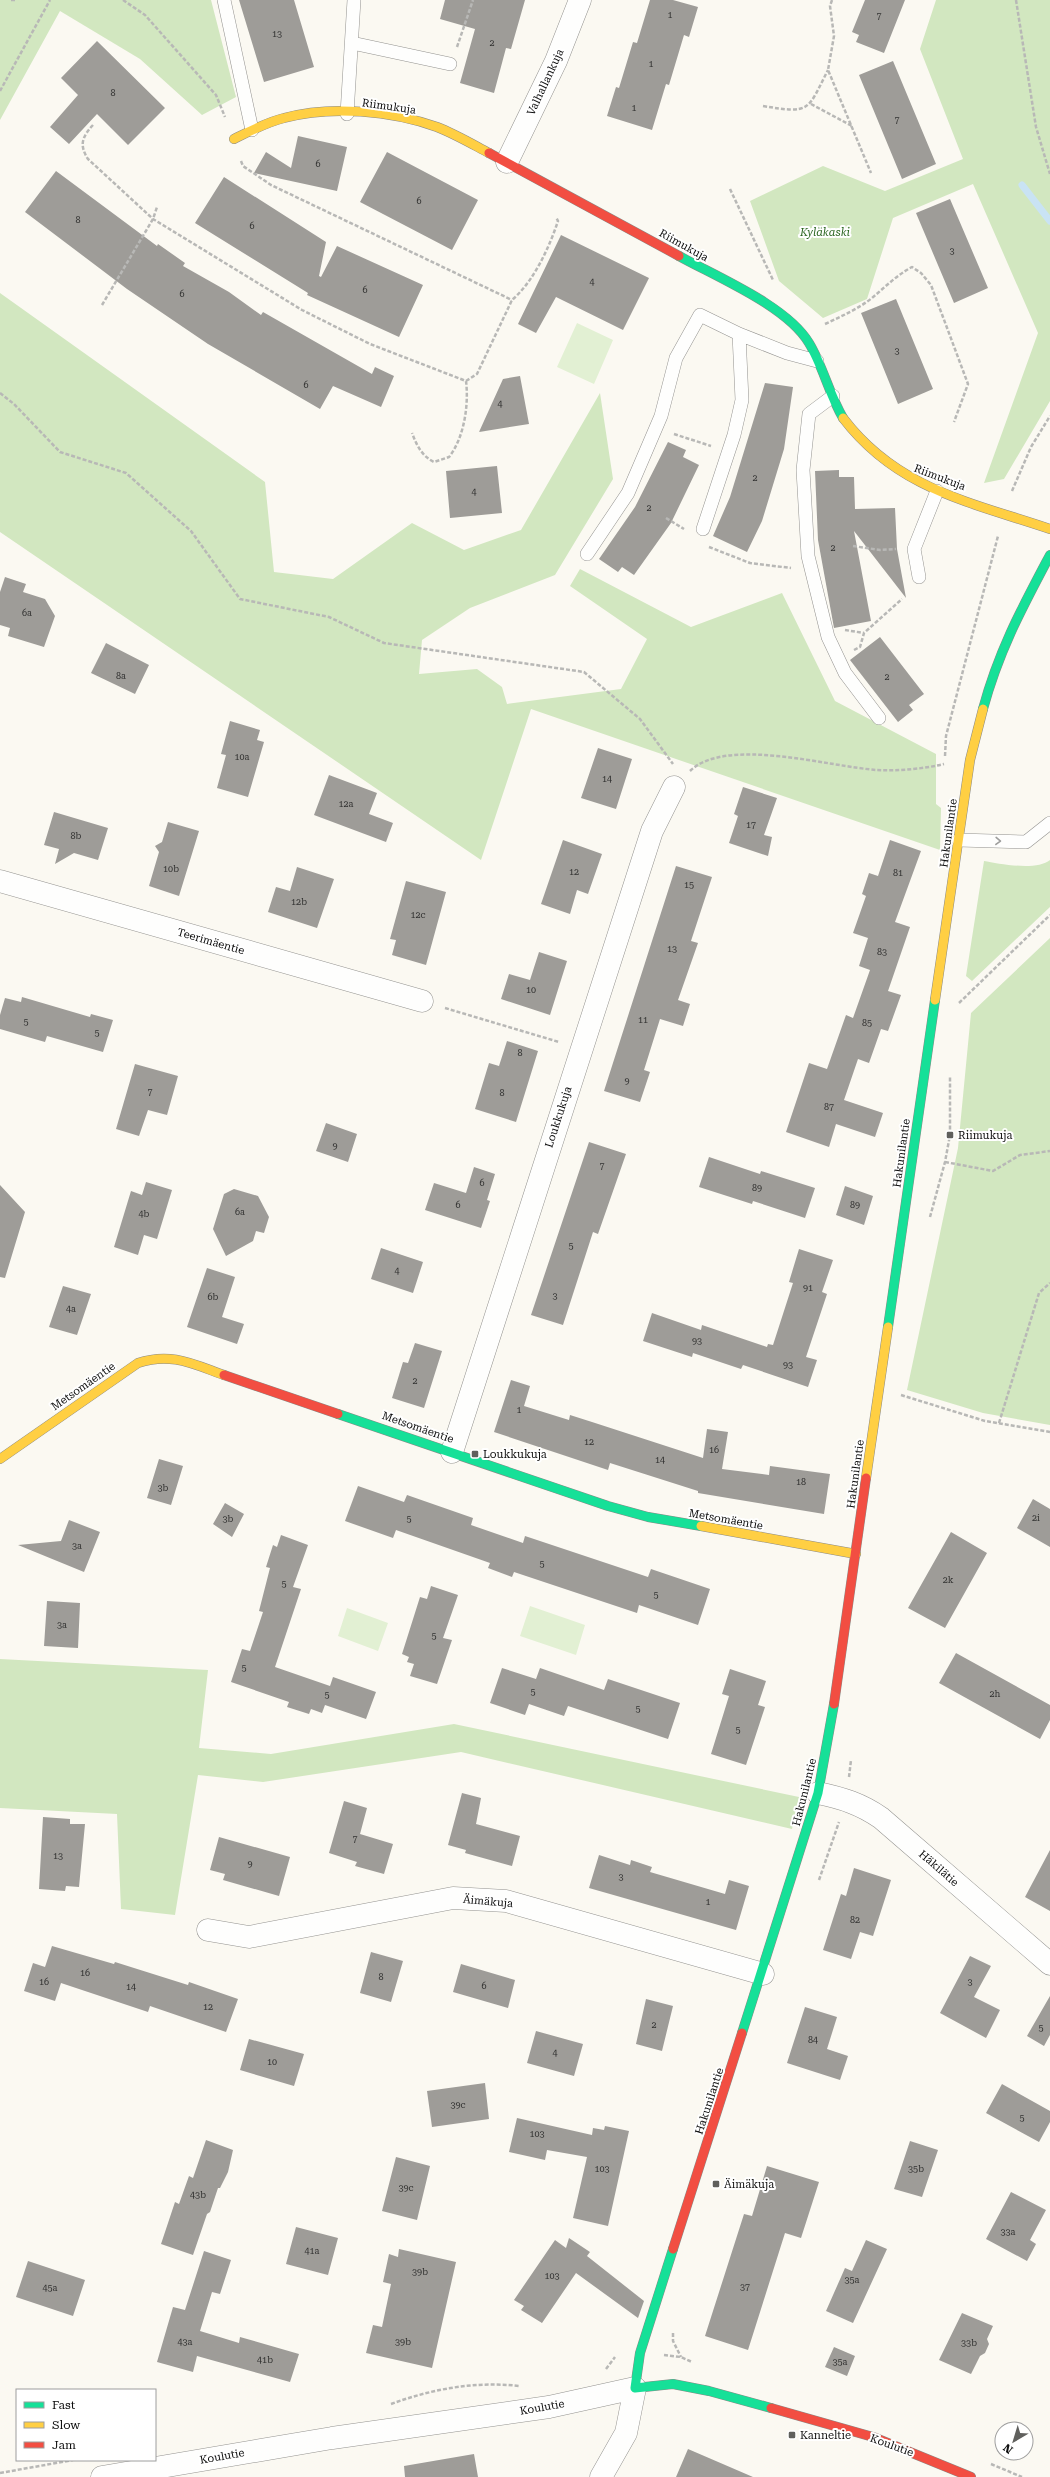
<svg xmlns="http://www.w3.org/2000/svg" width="1050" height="2477" font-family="'Roboto Serif',serif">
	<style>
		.green { fill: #e2f0d3 }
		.forest { fill: #d2e7c0 }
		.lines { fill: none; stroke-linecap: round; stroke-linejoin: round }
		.stream { stroke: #c9e3f4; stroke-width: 7 }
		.building { fill: #9e9c98 }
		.lane-casing { stroke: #949390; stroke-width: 14 }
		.street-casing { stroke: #949390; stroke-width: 23 }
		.fast-casing { stroke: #8b8a87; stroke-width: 10 }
		.slow-casing { stroke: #8b8a87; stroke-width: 10 }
		.jam-casing { stroke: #8b8a87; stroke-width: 10 }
		.path { stroke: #b8b8b6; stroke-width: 2.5; stroke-dasharray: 4 2; stroke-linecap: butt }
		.lane { stroke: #fefefd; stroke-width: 13 }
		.street { stroke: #fefefd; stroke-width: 22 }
		.fast { stroke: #16e098; stroke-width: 9 }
		.slow { stroke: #ffcf43; stroke-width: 9 }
		.jam { stroke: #f24e42; stroke-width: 9 }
		.oneway { stroke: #9e9e9d }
		.poi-dot { fill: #60605d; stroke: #fff; stroke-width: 1.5 }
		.labels { text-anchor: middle; stroke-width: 4; stroke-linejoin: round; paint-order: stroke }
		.number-label { font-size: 9px; fill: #313130 }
		.street-label { font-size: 11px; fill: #0d0d0d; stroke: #fff }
		.park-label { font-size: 11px; font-style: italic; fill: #29641f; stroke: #fff }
		.poi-label { font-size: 11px; fill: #0d0d0d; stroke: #fff; text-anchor: start }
	</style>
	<rect width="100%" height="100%" fill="#fbf9f2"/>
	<!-- green -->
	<path class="green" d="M577,323L613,340L594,384L557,367Z
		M530,1606L585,1625L576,1655L520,1636Z
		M347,1608L388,1623L378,1651L338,1636Z"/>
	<!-- forest -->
	<path class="forest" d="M0,0H211L236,97L202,115L140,59L60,11L0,120Z
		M936,0H1050V401L1004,479L984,483L1038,333L973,184L893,218L867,299L823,318L779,281L750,201L823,166L885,191L963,159L920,49Z
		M0,293L265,482L274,572L333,579L412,523L464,550L521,530L600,393L613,479L555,575L470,608L422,640L419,674L477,669L502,687L507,704L621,689L647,639L570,586L580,569L691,627L782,593L835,701L936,754V804L941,808L940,850L531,709L481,860L0,532Z
		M1050,860V907L972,981L966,976L984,861C1000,864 1037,871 1050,860Z
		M1050,938V1425L983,1413L907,1390L958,1148L971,1013Z
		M0,1659L208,1670L199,1748L271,1754L454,1724L799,1797L792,1829L461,1752L263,1782L198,1775L175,1915L121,1909L117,1814L0,1808Z"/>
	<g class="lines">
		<!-- stream -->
		<path class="stream" d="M1022,185L1050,221"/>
	</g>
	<!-- building -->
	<path class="building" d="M239,0H294L314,67L264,82Z
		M445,0H525L511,49L506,48L494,93L460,83L475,29L440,19Z
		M650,0H673L698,7L689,37L684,35L669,85L666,84L652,130L607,116L616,87L619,88L633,42L637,43Z
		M865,0H905L884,53L856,42L859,35L852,32Z
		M97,41L165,108L128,145L97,114L69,144L50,127L78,95L61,78Z
		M893,61L936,164L902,179L859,75Z
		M298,136L347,147L337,191L254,173L266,152L291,168Z
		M387,152L478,200L452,250L360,202Z
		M56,171L157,246L158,244L185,263L183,266L229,292L261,315L263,312L372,374L375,367L394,376L381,407L333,386L320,409L208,344L127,289L25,212Z
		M224,177L326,242L319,276L321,277L337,246L423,285L399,337L307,295L308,293L195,223Z
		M950,199L988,288L954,303L916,213Z
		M561,235L649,278L623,330L556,297L536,333L518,324Z
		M896,299L933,389L898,404L861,313Z
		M520,376L529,424L479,432L503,379Z
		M765,383L793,387L784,449L762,521L747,552L713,536L730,497Z
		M668,442L686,450L683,457L699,465L671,523L634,575L622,567L618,572L599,559L635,507Z
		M497,466L502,513L450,518L446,471Z
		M839,470V477H854L855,509L895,508L897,549L906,598L854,531L871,621L834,628L818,540L815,471Z
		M5,577L26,584L23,592L45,599L55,616L44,647L8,636L10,628L0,625V592Z
		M880,637L924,694L909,705L913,710L898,722L850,660Z
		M106,643L149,665L135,694L91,673Z
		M230,721L260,730L257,740L264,742L248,797L217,788L226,755L221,754Z
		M598,748L632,759L616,809L581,798Z
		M329,775L377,793L369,814L393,823L386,842L314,815Z
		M743,787L777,798L764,835L772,837L768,856L729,843L738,816L734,814Z
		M54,812L108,828L98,860L74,853L55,864L59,849L44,845Z
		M168,822L199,831L179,896L149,886L159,852L155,846L162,842Z
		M563,840L602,854L588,894L577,890L570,914L541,904Z
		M890,840L921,851L895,922L910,927L888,991L901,995L888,1031L881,1029L869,1063L858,1059L844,1100L883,1113L875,1137L836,1124L829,1147L786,1132L809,1063L827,1069L846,1015L853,1018L870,970L859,966L868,938L853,933L866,896L862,894L869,873L878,876Z
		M676,866L712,877L691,941L698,943L678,1000L690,1004L683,1026L660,1019L644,1070L650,1072L640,1102L604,1091Z
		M297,867L334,879L317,928L268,912L276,887L290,891Z
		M406,881L446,892L426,965L392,955L396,940L390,939Z
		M539,952L567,961L550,1015L501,999L509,974L530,980Z
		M22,997L90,1017L91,1014L113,1020L103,1052L47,1036L45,1042L0,1029V1015L5,998L21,1002Z
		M507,1041L538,1051L516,1122L475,1109L489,1063L499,1066Z
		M135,1064L178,1076L167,1115L148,1110L139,1136L116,1129Z
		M326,1123L357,1134L348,1162L316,1151Z
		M589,1142L626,1154L598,1234L593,1232L563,1325L531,1315Z
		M709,1157L760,1174L761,1171L815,1188L805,1218L753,1201L752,1204L699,1187Z
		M474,1167L495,1174L487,1200L490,1201L481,1228L425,1210L434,1183L466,1193Z
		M146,1182L172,1190L157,1239L144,1235L138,1255L114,1247L131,1191L142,1195Z
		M0,1185L25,1212L5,1278L0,1277Z
		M845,1186L873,1196L864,1225L836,1215Z
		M234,1189L258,1196L269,1217L264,1233L256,1231L253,1241L226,1256L213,1229L224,1194Z
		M381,1248L423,1262L413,1293L371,1279Z
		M799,1249L833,1260L822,1292L827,1294L806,1357L817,1360L808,1387L743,1365L741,1369L693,1353L692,1357L643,1341L652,1313L701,1330L702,1325L767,1347L768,1344L773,1345L793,1283L789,1282Z
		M207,1268L235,1277L222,1317L244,1324L237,1344L187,1327Z
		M63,1286L91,1294L77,1335L49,1327Z
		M415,1343L442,1351L424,1408L392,1398L403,1362L408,1363Z
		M511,1380L530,1386L524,1406L569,1420L570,1415L592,1422L703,1458L707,1429L728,1432L722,1469L769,1475L770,1466L830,1474L824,1514L698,1493V1491L610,1463L608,1470L494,1432Z
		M159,1459L183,1466L171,1505L147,1498Z
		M358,1486L404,1502L407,1495L473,1518L471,1525L523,1543L525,1536L648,1577L651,1569L710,1589L698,1625L639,1605L637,1613L514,1572L512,1577L488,1568L490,1563L396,1530L393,1538L345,1521Z
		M1033,1499L1050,1509V1547L1017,1528Z
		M225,1503L244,1514L232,1537L213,1524Z
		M69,1520L100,1532L84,1572L18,1545L61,1541Z
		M951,1532L987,1553L945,1628L908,1608Z
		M281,1535L308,1545L293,1587L301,1589L275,1667L330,1686L333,1677L376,1692L366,1719L325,1705L322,1713L311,1709L309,1714L287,1707L289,1702L231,1682L242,1649L250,1651L263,1612L259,1611L270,1568L266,1567L273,1545L277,1547Z
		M431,1586L458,1595L443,1638L452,1640L437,1684L410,1676L414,1664L407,1662L409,1657L402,1654L420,1597L427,1599Z
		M47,1601L80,1603L78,1648L44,1646Z
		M956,1653L1050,1705V1720L1040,1739L939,1683Z
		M502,1668L536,1679L540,1668L604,1690L608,1679L680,1703L668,1739L568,1706L564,1716L529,1704L525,1715L490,1703Z
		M730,1669L766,1681L758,1705L765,1707L746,1765L711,1754L729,1696L722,1694Z
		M462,1793L481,1798L476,1824L520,1836L512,1866L465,1853L466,1850L448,1845Z
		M344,1801L367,1808L360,1834L393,1844L384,1874L355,1866L357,1862L329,1853Z
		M43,1817L70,1819V1824H85L79,1887L66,1886L65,1891L39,1889Z
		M219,1837L290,1857L279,1896L223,1880L225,1874L210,1870Z
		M1050,1850V1911L1025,1897Z
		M599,1855L630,1865L631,1860L652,1867L650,1872L725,1894L729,1880L749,1886L736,1930L589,1888Z
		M854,1868L891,1880L873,1936L860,1932L851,1959L823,1950L841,1894L846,1896Z
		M52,1946L114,1964L115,1962L188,1985L189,1982L238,1999L226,2032L150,2006L148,2012L61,1983L55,2001L24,1991L33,1963L45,1967Z
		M371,1952L403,1961L391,2002L360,1993Z
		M970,1956L991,1966L974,1997L1000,2010L986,2038L940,2013Z
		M461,1964L515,1980L508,2008L453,1992Z
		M1050,1996V2035L1044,2046L1027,2036Z
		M646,1999L673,2006L662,2051L636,2044Z
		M805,2007L837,2017L827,2049L848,2056L840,2080L787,2063Z
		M536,2031L583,2044L574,2076L527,2063Z
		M249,2039L304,2054L294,2086L240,2070Z
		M485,2083L489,2119L432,2127L427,2091Z
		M1002,2084L1050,2111V2122L1039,2142L986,2113Z
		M517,2118L592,2135L593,2128L604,2130L605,2126L629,2131L608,2226L573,2218L587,2157L547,2150L545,2160L509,2152Z
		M206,2140L233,2150L228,2172L220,2188H218L210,2212L207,2214L193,2255L161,2244L175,2202L179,2204L189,2176L193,2178Z
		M910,2141L938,2150L922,2197L894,2189Z
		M396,2157L430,2166L417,2220L382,2211Z
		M767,2166L819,2182L801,2238L785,2233L748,2350L705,2336L744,2214L752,2216Z
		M1011,2192L1046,2210L1030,2240L1036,2244L1027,2261L986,2239Z
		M296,2227L338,2238L328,2275L286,2264Z
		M569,2238L590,2252L587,2256L644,2301L638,2318L576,2273L542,2323L521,2310L524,2306L514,2300L555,2240L566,2248Z
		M866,2240L887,2249L853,2323L826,2311L845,2268L852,2271Z
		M399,2249L456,2262L432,2368L366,2353L373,2325L382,2327L391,2284L383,2282L389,2254L398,2257Z
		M204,2251L231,2260L220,2294L212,2292L200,2331L239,2343L240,2337L299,2354L290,2382L197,2356L193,2372L157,2362L173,2307L185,2310Z
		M28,2261L85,2280L73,2316L16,2297Z
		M962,2313L993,2326L987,2339L989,2344L985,2353L980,2356L971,2374L939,2360Z
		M834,2347L855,2356L847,2376L825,2367Z
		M688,2449L753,2477H676Z
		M474,2454L478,2477H405L404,2466Z"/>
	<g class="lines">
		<defs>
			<path id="lane" d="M224,0L252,130
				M352,43L450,64
				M347,114L354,0
				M739,334L787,353L817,361
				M833,396L809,414L803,470L808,556L828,637L845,673L879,718
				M587,554L628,493L661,416L676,358L700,315L739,334L742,400L734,435L703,529
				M919,577L914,549L937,491
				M959,840L1026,842L1050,823"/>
			<path id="street" d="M507,162L556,61L580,0
				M0,881L422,1001
				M452,1452L652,831L674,787
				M818,1793C842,1798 861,1804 881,1818L1050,1964
				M208,1930L249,1937L453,1898L506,1901L763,1974
				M102,2477L332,2438L549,2407L635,2388L626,2433L601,2477"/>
			<path id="fast" d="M679,256C717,277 787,306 809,343C823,366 829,394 843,418
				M983,709C999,650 1022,608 1050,555
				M888,1327L935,1000
				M338,1414L608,1506L648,1517L701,1526
				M742,2033L818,1793L834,1704
				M673,2249L640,2353L635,2388L673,2384L709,2391L771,2408"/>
			<path id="slow" d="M234,139C250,131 267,122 284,118C331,105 392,111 437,127C455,134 472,144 489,153
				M843,418C897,489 970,502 1050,529
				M935,1000L970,760L983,709
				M0,1459L138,1363C171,1352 193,1364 224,1375
				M866,1478L888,1327
				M701,1526L856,1554"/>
			<path id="jam" d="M489,153L679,256
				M224,1375L338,1414
				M834,1704L866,1478
				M673,2249L742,2033
				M771,2408L873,2437L971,2477"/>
		</defs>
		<!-- lane casing -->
		<use href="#lane" class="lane-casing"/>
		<!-- street casing -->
		<use href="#street" class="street-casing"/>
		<!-- fast casing -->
		<use href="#fast" class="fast-casing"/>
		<!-- slow casing -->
		<use href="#slow" class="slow-casing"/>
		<!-- jam casing -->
		<use href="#jam" class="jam-casing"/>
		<!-- path -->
		<path class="path" d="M11,0H17
			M123,0L145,15L216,95L225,117
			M832,0L830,6L834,36L828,70L871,173
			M1016,0L1036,127L1050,174
			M457,47L473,0
			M0,91L50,0
			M811,104L852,126
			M763,106C811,114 807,111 828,70
			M93,125C82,137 79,145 88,159L153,219L302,310L370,344L466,381C469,405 464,438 449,457L434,462C422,456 417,446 412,433
			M241,161L243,166L271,185L512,300
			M730,189L773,280
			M102,305L153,219L157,207
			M825,324C842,316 858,309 872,298C885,287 897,275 912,267L921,273L931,285L968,384L954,422
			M466,381L477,374L512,300C534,281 549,248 558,221L556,217
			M0,393L14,404L60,452L126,473L191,531L240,599L329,617L384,643L584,672L640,719L673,764
			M674,434L711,446
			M1012,491L1031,447L1050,416
			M666,518L684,529
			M853,546L880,550L896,549
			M709,547L750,563L791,568
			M845,630L864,633
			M854,650L860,647L864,633L902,599
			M945,756L946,736L998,536
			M690,771C726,736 830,767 877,770C899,771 923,769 944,764
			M959,1003L1050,915
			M445,1008L559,1042
			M945,1162L993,1171L1020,1155L1050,1151
			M930,1217L945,1162L950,1135V1076
			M901,1395L985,1421L1050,1432
			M999,1423L1039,1293L1050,1283
			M849,1777L851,1760
			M819,1880L839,1822
			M673,2333V2341L681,2357
			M664,2355L681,2357L692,2362
			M606,2369L615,2357
			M391,2404C432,2389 475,2381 519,2386
			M991,2464L1022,2477
			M0,2473L73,2460"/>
		<!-- lane -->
		<use href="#lane" class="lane"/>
		<!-- street -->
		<use href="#street" class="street"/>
		<!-- fast -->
		<use href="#fast" class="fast"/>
		<!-- slow -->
		<use href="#slow" class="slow"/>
		<!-- jam -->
		<use href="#jam" class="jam"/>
	</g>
	<!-- one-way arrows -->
	<defs><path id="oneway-chevron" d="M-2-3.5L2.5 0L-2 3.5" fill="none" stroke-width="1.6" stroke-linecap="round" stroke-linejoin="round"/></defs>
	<use class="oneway" href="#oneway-chevron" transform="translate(998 841) rotate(2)"/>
	<!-- markers -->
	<g class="poi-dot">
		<rect x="946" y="1131" width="8" height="8" rx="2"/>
		<rect x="471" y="1450" width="8" height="8" rx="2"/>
		<rect x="712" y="2180" width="8" height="8" rx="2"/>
		<rect x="788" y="2431" width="8" height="8" rx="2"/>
	</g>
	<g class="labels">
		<!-- number labels -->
		<g class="number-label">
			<text x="670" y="18">1</text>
			<text x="879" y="19">7</text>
			<text x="277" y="37">13</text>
			<text x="492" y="46">2</text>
			<text x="651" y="67">1</text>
			<text x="113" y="96">8</text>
			<text x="634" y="111">1</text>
			<text x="897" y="123">7</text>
			<text x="318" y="167">6</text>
			<text x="419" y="204">6</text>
			<text x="78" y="223">8</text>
			<text x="252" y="229">6</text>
			<text x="952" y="254">3</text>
			<text x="592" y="285">4</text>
			<text x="365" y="293">6</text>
			<text x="182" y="297">6</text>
			<text x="897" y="354">3</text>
			<text x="306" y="388">6</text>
			<text x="500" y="407">4</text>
			<text x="755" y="481">2</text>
			<text x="474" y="495">4</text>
			<text x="649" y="511">2</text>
			<text x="833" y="551">2</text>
			<text x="27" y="616">6a</text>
			<text x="121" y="679">8a</text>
			<text x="887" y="680">2</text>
			<text x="242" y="760">10a</text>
			<text x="607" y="782">14</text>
			<text x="346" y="807">12a</text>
			<text x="751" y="828">17</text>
			<text x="76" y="839">8b</text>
			<text x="171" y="872">10b</text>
			<text x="574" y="875">12</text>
			<text x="898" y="876">81</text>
			<text x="689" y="888">15</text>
			<text x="299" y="905">12b</text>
			<text x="418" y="918">12c</text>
			<text x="672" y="952">13</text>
			<text x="882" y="955">83</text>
			<text x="531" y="993">10</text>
			<text x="643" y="1023">11</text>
			<text x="26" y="1025">5</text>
			<text x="867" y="1026">85</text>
			<text x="97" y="1036">5</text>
			<text x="520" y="1056">8</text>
			<text x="627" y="1084">9</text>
			<text x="150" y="1095">7</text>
			<text x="502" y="1096">8</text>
			<text x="829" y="1110">87</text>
			<text x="335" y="1149">9</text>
			<text x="602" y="1169">7</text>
			<text x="482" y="1186">6</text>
			<text x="757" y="1191">89</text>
			<text x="458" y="1208">6</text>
			<text x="855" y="1208">89</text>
			<text x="240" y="1215">6a</text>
			<text x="144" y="1217">4b</text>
			<text x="571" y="1249">5</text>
			<text x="397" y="1274">4</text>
			<text x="808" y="1291">91</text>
			<text x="555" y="1299">3</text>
			<text x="213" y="1300">6b</text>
			<text x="71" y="1312">4a</text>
			<text x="697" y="1344">93</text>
			<text x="788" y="1368">93</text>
			<text x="415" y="1384">2</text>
			<text x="519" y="1413">1</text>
			<text x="589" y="1445">12</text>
			<text x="714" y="1453">16</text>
			<text x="660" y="1463">14</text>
			<text x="801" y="1485">18</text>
			<text x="163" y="1491">3b</text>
			<text x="1036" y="1521">2i</text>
			<text x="228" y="1522">3b</text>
			<text x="409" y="1522">5</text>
			<text x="77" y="1549">3a</text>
			<text x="542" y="1567">5</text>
			<text x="948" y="1583">2k</text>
			<text x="284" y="1587">5</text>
			<text x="656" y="1598">5</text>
			<text x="62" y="1628">3a</text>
			<text x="434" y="1639">5</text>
			<text x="244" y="1671">5</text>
			<text x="533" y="1695">5</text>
			<text x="995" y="1697">2h</text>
			<text x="327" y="1698">5</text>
			<text x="638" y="1712">5</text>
			<text x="738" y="1733">5</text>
			<text x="355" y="1842">7</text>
			<text x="58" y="1859">13</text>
			<text x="250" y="1867">9</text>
			<text x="621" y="1880">3</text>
			<text x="708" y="1905">1</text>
			<text x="855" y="1923">82</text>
			<text x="85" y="1976">16</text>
			<text x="381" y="1980">8</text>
			<text x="44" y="1985">16</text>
			<text x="970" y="1985">3</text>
			<text x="484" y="1989">6</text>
			<text x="131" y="1990">14</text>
			<text x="208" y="2010">12</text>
			<text x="654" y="2028">2</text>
			<text x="1041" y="2031">5</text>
			<text x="813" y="2043">84</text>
			<text x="555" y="2056">4</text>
			<text x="272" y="2065">10</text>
			<text x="458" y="2108">39c</text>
			<text x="1022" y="2121">5</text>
			<text x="537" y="2137">103</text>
			<text x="602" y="2172">103</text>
			<text x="916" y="2172">35b</text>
			<text x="406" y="2191">39c</text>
			<text x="198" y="2198">43b</text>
			<text x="1008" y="2235">33a</text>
			<text x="312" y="2254">41a</text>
			<text x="420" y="2275">39b</text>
			<text x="552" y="2279">103</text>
			<text x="852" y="2283">35a</text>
			<text x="745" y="2290">37</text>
			<text x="50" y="2291">45a</text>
			<text x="185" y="2345">43a</text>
			<text x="403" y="2345">39b</text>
			<text x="969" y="2346">33b</text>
			<text x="265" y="2363">41b</text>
			<text x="840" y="2365">35a</text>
		</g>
		<!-- street labels -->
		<g class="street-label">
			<text transform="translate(545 82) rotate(-65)" y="4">Valhallankuja</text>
			<text transform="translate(389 106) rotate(8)" y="4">Riimukuja</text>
			<text transform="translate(684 245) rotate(29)" y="4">Riimukuja</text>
			<text transform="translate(940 477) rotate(21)" y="4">Riimukuja</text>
			<text transform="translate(948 833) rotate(-82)" y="4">Hakunilantie</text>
			<text transform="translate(211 941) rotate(16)" y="4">Teerimäentie</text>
			<text transform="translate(558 1117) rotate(-72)" y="4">Loukkukuja</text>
			<text transform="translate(901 1153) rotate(-82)" y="4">Hakunilantie</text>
			<text transform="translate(83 1386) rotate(-35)" y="4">Metsomäentie</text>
			<text transform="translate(418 1427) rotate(19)" y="4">Metsomäentie</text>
			<text transform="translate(855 1474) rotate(-82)" y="4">Hakunilantie</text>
			<text transform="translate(726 1519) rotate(10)" y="4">Metsomäentie</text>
			<text transform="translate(804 1792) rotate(-76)" y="4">Hakunilantie</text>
			<text transform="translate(939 1868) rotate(41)" y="4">Häkilätie</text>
			<text transform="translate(488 1901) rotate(5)" y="4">Äimäkuja</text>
			<text transform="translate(709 2101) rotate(-72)" y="4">Hakunilantie</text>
			<text transform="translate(542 2407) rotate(-10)" y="4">Koulutie</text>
			<text transform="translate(892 2445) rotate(20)" y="4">Koulutie</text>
			<text transform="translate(222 2456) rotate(-10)" y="4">Koulutie</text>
		</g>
		<!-- park labels -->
		<g class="park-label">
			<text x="825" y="236">Kyläkaski</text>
		</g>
		<!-- poi labels -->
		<g class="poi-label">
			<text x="958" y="1139">Riimukuja</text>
			<text x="483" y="1458">Loukkukuja</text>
			<text x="724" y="2188">Äimäkuja</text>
			<text x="800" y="2439">Kanneltie</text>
		</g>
	</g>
	<!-- legend -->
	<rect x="16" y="2389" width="140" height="72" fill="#ffffff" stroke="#9e9e9e"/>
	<rect x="24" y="2402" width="20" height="6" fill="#16e098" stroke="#9e9e9e"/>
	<text x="52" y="2409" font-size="12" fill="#0d0d0d">Fast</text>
	<rect x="24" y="2422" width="20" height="6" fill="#ffcf43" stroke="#9e9e9e"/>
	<text x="52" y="2429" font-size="12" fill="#0d0d0d">Slow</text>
	<rect x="24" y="2442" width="20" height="6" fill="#f24e42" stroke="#9e9e9e"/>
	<text x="52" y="2449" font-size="12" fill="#0d0d0d">Jam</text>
	<!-- north arrow -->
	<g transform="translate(1014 2441) rotate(218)"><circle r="19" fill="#ffffff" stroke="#9e9e9e"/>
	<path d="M0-3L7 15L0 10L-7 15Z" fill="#60605d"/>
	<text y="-6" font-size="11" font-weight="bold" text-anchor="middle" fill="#0d0d0d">N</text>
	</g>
</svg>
